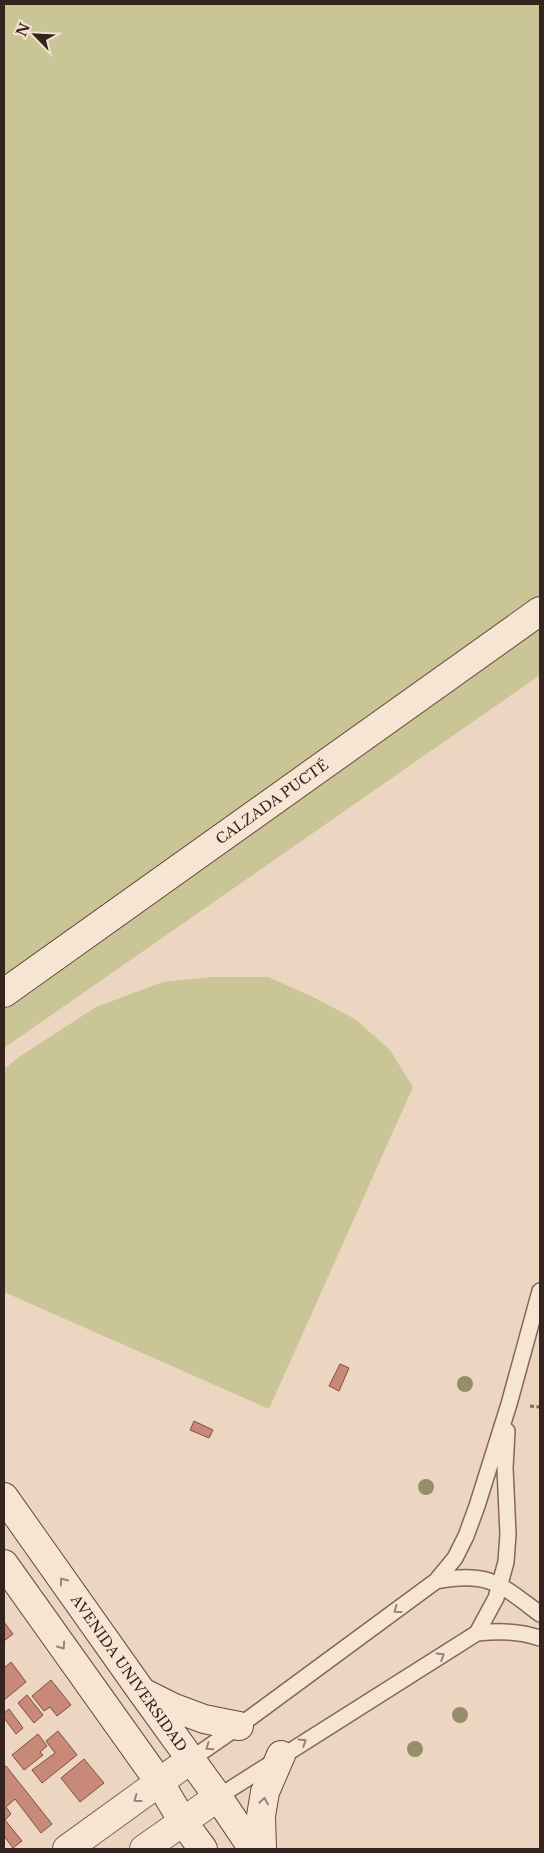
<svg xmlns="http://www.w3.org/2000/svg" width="544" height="1853" font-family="'Libre Baskerville',serif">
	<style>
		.green { fill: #cac596 }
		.building { fill: #c98978; stroke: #834d40 }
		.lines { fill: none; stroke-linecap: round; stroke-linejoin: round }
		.lane-casing { stroke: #85675a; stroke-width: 18 }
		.street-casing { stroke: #85675a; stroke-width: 30 }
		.secondary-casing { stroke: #67493d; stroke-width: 30 }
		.path { stroke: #85675a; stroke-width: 3; stroke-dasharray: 4 2.5; stroke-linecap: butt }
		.lane { stroke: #f7e5d4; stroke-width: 15 }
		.street { stroke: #f7e5d4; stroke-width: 28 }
		.secondary { stroke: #f7e5d4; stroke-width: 28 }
		.tree { fill: #968d6b }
		.oneway { stroke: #968478 }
		.labels { text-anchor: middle; stroke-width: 4; stroke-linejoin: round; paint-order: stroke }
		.street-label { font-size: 14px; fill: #35241d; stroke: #f4e2d1 }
	</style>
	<rect width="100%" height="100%" fill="#ecd6c1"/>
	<!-- green -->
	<path class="green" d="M4,4H540V675L4,1048Z
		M210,977H268L311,996L355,1019L390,1050L413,1087L269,1409L4,1292V1069L19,1057L96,1007L163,982Z"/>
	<!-- building -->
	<path class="building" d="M340,1364L349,1368L339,1391L329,1386Z
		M194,1421L213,1430L209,1438L190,1430Z
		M4,1622L13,1634L4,1641Z
		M11,1662L26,1682L4,1700V1668Z
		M51,1680L71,1705L57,1716L50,1707L44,1711L32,1696Z
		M27,1695L43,1715L34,1723L18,1703Z
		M9,1709L23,1728L16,1734L4,1718V1713Z
		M58,1731L77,1755L42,1783L32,1770L55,1753L46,1741Z
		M38,1734L47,1746L40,1752L43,1755L24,1770L12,1755Z
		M84,1759L104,1783L80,1802L61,1778Z
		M6,1766L52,1824L41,1833L15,1799L6,1807L11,1814L5,1820L22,1841L13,1848L4,1836V1767Z"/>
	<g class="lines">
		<defs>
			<path id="lane" d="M436,1581C489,1571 500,1584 540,1614
				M477,1633L496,1598L506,1562L508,1534L505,1468L507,1431
				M190,1760L239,1726L436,1581L455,1558L466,1536L477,1506L509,1404L540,1291
				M218,1797L477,1633C500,1631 518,1631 540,1638"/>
			<path id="street" d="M67,1849L190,1760
				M144,1849L218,1797"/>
			<g id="secondary">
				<path id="s1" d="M4,993L540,611"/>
				<path id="s2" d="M4,1497L142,1692L218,1797L253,1849"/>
				<path d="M4,1564L160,1783L183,1822L203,1849"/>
				<path d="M144,1693L172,1707L204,1719L239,1726"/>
				<path d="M262,1849L261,1816L265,1792L281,1755"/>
			</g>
		</defs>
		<!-- lane casing -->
		<use href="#lane" class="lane-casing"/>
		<!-- street casing -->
		<use href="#street" class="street-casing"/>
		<!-- secondary casing -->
		<use href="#secondary" class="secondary-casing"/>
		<!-- path -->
		<path class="path" d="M530,1406L540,1407"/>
		<!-- lane -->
		<use href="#lane" class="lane"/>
		<!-- street -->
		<use href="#street" class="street"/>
		<!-- secondary -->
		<use href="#secondary" class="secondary"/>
	</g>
	<!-- trees -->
	<g class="tree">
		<circle cx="465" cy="1384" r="8"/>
		<circle cx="426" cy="1487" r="8"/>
		<circle cx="460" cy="1715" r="8"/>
		<circle cx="415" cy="1749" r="8"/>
	</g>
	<!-- one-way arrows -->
	<defs><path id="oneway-chevron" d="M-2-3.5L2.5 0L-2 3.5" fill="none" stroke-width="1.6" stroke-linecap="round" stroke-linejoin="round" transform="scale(1.25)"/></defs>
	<g class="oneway">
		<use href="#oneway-chevron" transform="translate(63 1581) rotate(-125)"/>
		<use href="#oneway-chevron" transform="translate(397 1610) rotate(144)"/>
		<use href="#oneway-chevron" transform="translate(62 1646) rotate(55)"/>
		<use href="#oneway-chevron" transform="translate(441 1656) rotate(-32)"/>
		<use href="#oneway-chevron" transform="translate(303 1742) rotate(-32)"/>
		<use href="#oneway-chevron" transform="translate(209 1747) rotate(145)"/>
		<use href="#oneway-chevron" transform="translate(137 1799) rotate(144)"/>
		<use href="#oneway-chevron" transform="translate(264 1801) rotate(-81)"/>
	</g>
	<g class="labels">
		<!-- street labels -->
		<g class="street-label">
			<text dy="5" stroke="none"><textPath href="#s1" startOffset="329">CALZADA PUCTÉ</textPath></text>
			<text dy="5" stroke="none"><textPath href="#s2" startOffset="216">AVENIDA UNIVERSIDAD</textPath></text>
		</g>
	</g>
	<!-- border -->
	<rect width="544" height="1853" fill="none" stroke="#35241d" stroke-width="10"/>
	<!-- north arrow -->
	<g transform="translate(35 35) rotate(294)" stroke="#f4e2d1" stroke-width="4" paint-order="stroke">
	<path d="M0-4L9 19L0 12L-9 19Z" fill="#35241d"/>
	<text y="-8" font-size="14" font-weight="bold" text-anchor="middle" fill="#35241d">N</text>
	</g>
</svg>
